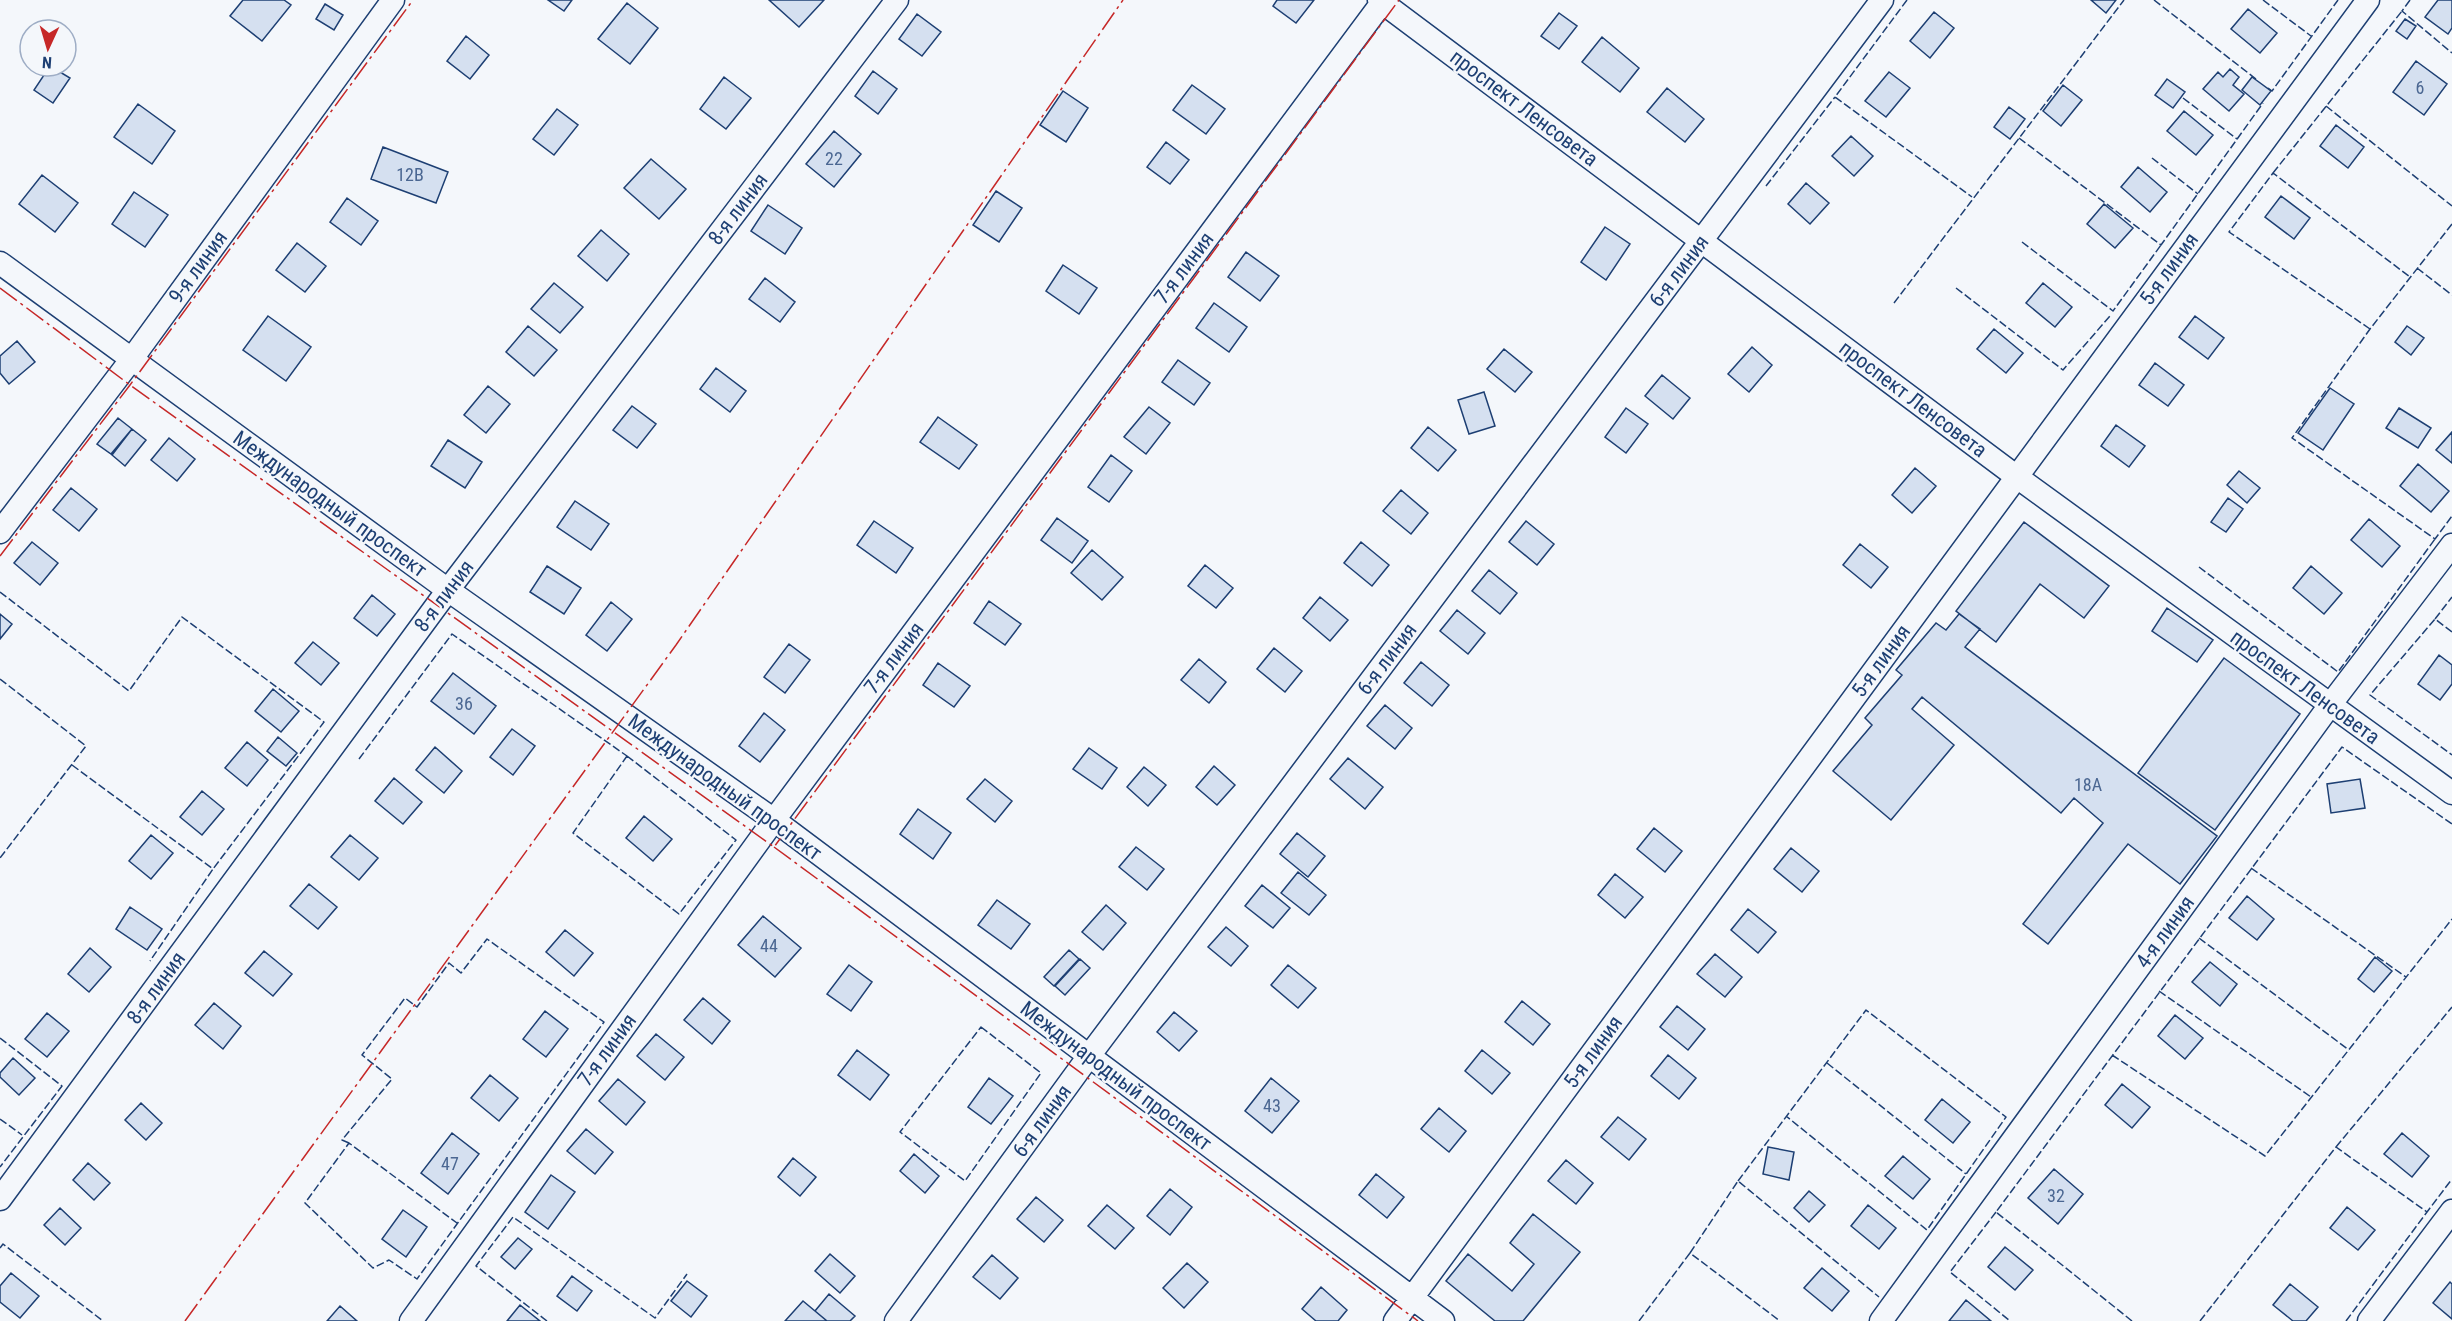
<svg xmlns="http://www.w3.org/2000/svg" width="2452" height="1321" font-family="'Roboto Condensed',sans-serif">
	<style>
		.building { fill: #d5e0f0; stroke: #1d3f73; stroke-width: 1.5 }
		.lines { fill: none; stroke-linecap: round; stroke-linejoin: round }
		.minor-casing { stroke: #1d3f73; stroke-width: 25 }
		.minor { stroke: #f4f7fb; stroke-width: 22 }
		.fence { stroke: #1d3f73; stroke-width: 1.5; stroke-dasharray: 8 3; stroke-linecap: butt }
		.power { stroke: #c62828; stroke-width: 1.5; stroke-dasharray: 21 4.5 3 4.5; stroke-linecap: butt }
		.labels { text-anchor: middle; stroke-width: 4.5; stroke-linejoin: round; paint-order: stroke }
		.number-label { font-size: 18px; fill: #4b6792 }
		.street-label { font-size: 21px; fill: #1d3f73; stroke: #f4f7fb }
	</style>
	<rect width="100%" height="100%" fill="#f4f7fb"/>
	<!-- building -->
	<path class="building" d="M243,0H284L291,5L262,41L230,16Z
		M548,0H572L564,11Z
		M769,0H824L799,27Z
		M1277,0H1314L1296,23L1273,6Z
		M2091,0H2116L2106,13Z
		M2438,0H2452V28L2448,34L2425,17Z
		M627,3L658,28L630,64L598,39Z
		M325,4L343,15L334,30L316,19Z
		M2248,9L2277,33L2260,53L2231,29Z
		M1934,12L1954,28L1930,58L1910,41Z
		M1559,13L1577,26L1559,49L1541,36Z
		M917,14L941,32L922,56L899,39Z
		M2405,19L2416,26L2407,39L2396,31Z
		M466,36L489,55L470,79L447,61Z
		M1602,37L1639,68L1620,92L1582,62Z
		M2416,61L2447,84L2424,115L2393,92Z
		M50,66L70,78L53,103L34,90Z
		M2230,69L2239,77L2233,85L2244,94L2229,111L2203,89L2218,72L2223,77Z
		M873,71L897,89L878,114L855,96Z
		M1889,72L1910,88L1886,117L1865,101Z
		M724,77L751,98L726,129L700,109Z
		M2252,77L2271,91L2260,105L2242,90Z
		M2167,79L2185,92L2173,108L2155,95Z
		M1192,85L1225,109L1206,134L1173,110Z
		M2063,85L2082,100L2061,126L2043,111Z
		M1667,88L1704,119L1685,142L1647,112Z
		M1063,91L1088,108L1066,142L1040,125Z
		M138,104L175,131L152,164L114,137Z
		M2009,107L2025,119L2010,139L1994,127Z
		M557,109L578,125L554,155L533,139Z
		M2184,111L2213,135L2196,155L2167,131Z
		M2336,125L2364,147L2348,168L2320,146Z
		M834,131L861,154L834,187L806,164Z
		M1851,136L1873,156L1854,176L1832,156Z
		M1166,142L1189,160L1170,184L1147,167Z
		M383,147L448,172L436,203L371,179Z
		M651,159L686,189L659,219L624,188Z
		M2138,167L2167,192L2150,212L2121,187Z
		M42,175L78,203L55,232L19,204Z
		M1806,183L1829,203L1810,224L1788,204Z
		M996,191L1022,208L999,242L973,225Z
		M134,192L168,215L145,247L112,224Z
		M2281,196L2310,218L2294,239L2265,217Z
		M347,198L378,221L361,245L330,222Z
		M2104,204L2133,228L2115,248L2087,224Z
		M768,205L802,228L785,254L751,231Z
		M1605,227L1630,244L1606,280L1581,262Z
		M601,230L629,254L607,281L578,256Z
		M297,243L326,266L305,292L276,270Z
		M1246,252L1279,276L1260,301L1228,277Z
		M1063,265L1097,288L1079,314L1046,291Z
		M765,278L795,302L780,322L749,299Z
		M554,283L583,307L560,333L531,309Z
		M2043,283L2072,307L2055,327L2026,303Z
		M1214,303L1247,327L1229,352L1196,328Z
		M268,316L311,347L286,381L243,350Z
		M2195,316L2224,338L2208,359L2179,337Z
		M528,326L557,350L534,376L506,352Z
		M2407,326L2424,338L2411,355L2395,342Z
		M1994,329L2023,353L2006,373L1977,349Z
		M17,341L35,362L9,384L0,373V356Z
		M1752,347L1772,365L1749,392L1728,374Z
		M1504,349L1532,372L1515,392L1487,369Z
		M1178,360L1210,383L1194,405L1162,382Z
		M2155,363L2184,385L2168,406L2139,385Z
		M716,368L746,391L730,412L700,389Z
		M1662,375L1690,398L1673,419L1645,396Z
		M488,386L510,404L486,433L464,415Z
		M2330,388L2354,404L2323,450L2298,433Z
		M1484,392L1495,426L1469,434L1458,400Z
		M632,406L656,424L637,448L613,430Z
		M1149,407L1170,423L1146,454L1124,437Z
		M1626,408L1648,424L1626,453L1605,437Z
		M2399,408L2431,428L2418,448L2386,428Z
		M938,417L977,445L959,469L920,442Z
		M118,418L132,429L111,454L97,444Z
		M2116,425L2145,446L2129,467L2101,446Z
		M1428,427L1456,450L1438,471L1411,448Z
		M132,429L146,440L125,466L112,455Z
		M2452,432V463L2436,450Z
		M169,438L195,459L177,481L151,460Z
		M448,440L482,462L465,488L431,466Z
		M1111,455L1132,471L1109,502L1088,487Z
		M2418,464L2449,491L2431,512L2400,486Z
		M1915,468L1936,486L1912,513L1892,495Z
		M2239,471L2260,488L2247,503L2227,485Z
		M71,488L97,509L79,531L53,510Z
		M1401,490L1428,513L1411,534L1383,511Z
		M2228,498L2243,509L2226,532L2211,522Z
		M575,501L609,524L591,550L557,527Z
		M1057,518L1088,541L1072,563L1041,540Z
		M2369,519L2400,546L2382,567L2351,540Z
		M874,521L913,548L896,573L857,545Z
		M1526,521L1554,544L1537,565L1509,542Z
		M2024,522L2109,586L2084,618L2040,584L1996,642L1956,611Z
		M32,542L58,563L40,585L14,563Z
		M1361,542L1389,565L1372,586L1344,563Z
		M1860,544L1888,567L1871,588L1843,565Z
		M1092,550L1123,577L1102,600L1071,573Z
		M1205,565L1233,588L1216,608L1188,586Z
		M547,566L581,588L564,614L530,592Z
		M2311,566L2342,593L2324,614L2293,588Z
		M1489,570L1517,593L1500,614L1472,591Z
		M372,595L395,614L377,636L354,618Z
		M1320,597L1348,620L1330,641L1303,618Z
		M989,601L1021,624L1005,645L974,623Z
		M611,602L632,619L607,651L586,635Z
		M2167,608L2213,640L2197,662L2152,631Z
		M1457,610L1485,633L1468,654L1440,631Z
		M0,614L12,624L0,639Z
		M1959,614L1980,629L1965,647L2217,836L2180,884L2128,844L2048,944L2023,924L2103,823L2074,798L2061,813L1922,697L1912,709L1954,745L1891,820L1833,771L1872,725L1865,718L1902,675L1896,670L1936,623L1946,630Z
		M313,642L339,663L321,685L295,663Z
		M789,644L810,660L785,693L764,677Z
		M1274,648L1302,671L1285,692L1257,669Z
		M2439,655L2452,665V684L2440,700L2418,684Z
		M2224,658L2300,714L2215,830L2138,773Z
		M1199,659L1226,682L1209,703L1181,680Z
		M1421,662L1449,685L1432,706L1404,683Z
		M938,663L970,686L954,707L923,685Z
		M453,673L496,706L474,734L431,701Z
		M273,689L299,711L281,732L255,711Z
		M1385,705L1412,728L1395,749L1367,726Z
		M764,713L785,730L760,762L739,746Z
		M512,729L535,746L513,775L490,757Z
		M278,737L297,753L286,766L267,751Z
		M247,742L268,760L247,786L225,768Z
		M435,747L462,771L444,793L416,770Z
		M1089,748L1117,768L1102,789L1073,769Z
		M1348,758L1383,787L1365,809L1330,779Z
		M1214,766L1235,785L1217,805L1196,787Z
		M1144,767L1166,785L1148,806L1127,787Z
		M394,778L422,802L403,824L375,801Z
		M985,779L1012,801L995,822L967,799Z
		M2360,779L2365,808L2331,813L2327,784Z
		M202,791L224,809L202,835L180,817Z
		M918,809L951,833L933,859L900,834Z
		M644,816L672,839L653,861L626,838Z
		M1654,828L1682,851L1665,872L1637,849Z
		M1297,833L1325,856L1308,877L1280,854Z
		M151,835L173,853L151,879L129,861Z
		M350,835L378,858L359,880L331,857Z
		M1136,847L1164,869L1147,890L1119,867Z
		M1791,848L1819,871L1802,892L1774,869Z
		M1298,872L1326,895L1309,915L1281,893Z
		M1615,874L1643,897L1625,918L1598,895Z
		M309,884L337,907L318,929L290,906Z
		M1262,885L1290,908L1273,928L1245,906Z
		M2247,896L2274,919L2257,940L2229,918Z
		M997,900L1030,924L1011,949L978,925Z
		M1106,905L1126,923L1103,950L1082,932Z
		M130,907L162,929L147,950L116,929Z
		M1748,909L1776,932L1758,953L1731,930Z
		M763,916L801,948L775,977L738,945Z
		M1226,927L1248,946L1231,966L1208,947Z
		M565,930L593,953L574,976L546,952Z
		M90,948L111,967L89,992L68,974Z
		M1069,950L1079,959L1054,986L1044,977Z
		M264,951L292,974L273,996L245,973Z
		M1715,954L1742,977L1725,997L1697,974Z
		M2375,957L2392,971L2374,992L2358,979Z
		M1080,959L1090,968L1065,995L1055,986Z
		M2210,962L2237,984L2220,1006L2192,982Z
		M849,965L872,982L851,1011L827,994Z
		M1288,965L1316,988L1298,1008L1271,985Z
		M703,998L730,1021L712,1044L684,1020Z
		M1522,1001L1550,1024L1533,1045L1505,1022Z
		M214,1003L241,1026L223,1049L195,1025Z
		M1677,1006L1705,1029L1688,1050L1660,1027Z
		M545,1011L568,1029L546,1057L523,1039Z
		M1174,1012L1197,1031L1179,1051L1157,1032Z
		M47,1013L69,1031L47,1057L25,1039Z
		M2175,1015L2203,1038L2185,1059L2158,1036Z
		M656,1034L684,1057L665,1080L637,1056Z
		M857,1050L889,1075L870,1100L838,1075Z
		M1482,1050L1510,1073L1492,1094L1465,1071Z
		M1668,1055L1696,1078L1679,1099L1651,1076Z
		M13,1058L35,1078L19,1095L0,1077V1073Z
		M490,1075L518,1098L499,1121L471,1098Z
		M989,1078L1013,1096L991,1124L968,1107Z
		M1271,1078L1299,1101L1272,1133L1245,1111Z
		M618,1079L645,1102L626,1125L599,1101Z
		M2122,1084L2150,1107L2132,1128L2105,1105Z
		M1942,1099L1970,1122L1953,1143L1925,1120Z
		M141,1103L162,1123L146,1140L125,1120Z
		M1439,1108L1466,1131L1449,1152L1421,1129Z
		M1618,1117L1646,1139L1629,1160L1601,1137Z
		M586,1129L613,1152L595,1174L567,1151Z
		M452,1133L479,1154L448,1194L421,1173Z
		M2402,1133L2429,1156L2412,1177L2384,1154Z
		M1768,1147L1794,1152L1789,1180L1763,1174Z
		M914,1154L939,1176L925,1193L900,1171Z
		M1903,1156L1930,1179L1913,1199L1885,1176Z
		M793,1158L816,1177L800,1196L778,1177Z
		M1566,1160L1593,1183L1576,1204L1548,1181Z
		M88,1163L110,1183L94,1200L73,1180Z
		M2054,1169L2083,1194L2058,1224L2028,1198Z
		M1376,1174L1404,1197L1387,1218L1359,1195Z
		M551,1175L575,1192L548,1229L525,1212Z
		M1170,1189L1192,1207L1170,1235L1147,1216Z
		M1809,1191L1825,1205L1809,1222L1794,1208Z
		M1036,1197L1063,1220L1044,1242L1017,1219Z
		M1107,1205L1134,1228L1115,1249L1088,1226Z
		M1868,1205L1896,1228L1879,1249L1851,1226Z
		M2347,1207L2375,1230L2358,1250L2330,1228Z
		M60,1208L81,1228L65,1245L44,1225Z
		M403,1210L427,1227L406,1257L382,1239Z
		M1533,1214L1580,1252L1523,1321H1495L1446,1281L1468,1254L1512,1291L1534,1264L1510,1243Z
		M518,1238L532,1249L515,1269L501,1257Z
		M2005,1247L2033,1270L2015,1290L1988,1267Z
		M830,1254L855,1276L840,1293L815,1271Z
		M992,1255L1018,1278L1000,1299L973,1277Z
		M1187,1263L1208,1282L1184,1308L1163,1288Z
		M1822,1268L1849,1291L1832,1311L1804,1288Z
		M11,1273L39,1296L20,1318L0,1302V1286Z
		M572,1276L592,1291L577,1311L557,1296Z
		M687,1281L707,1296L691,1317L671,1301Z
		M2450,1282L2452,1284V1319L2433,1303Z
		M2290,1284L2318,1307L2306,1321H2293L2273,1305Z
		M1321,1287L1347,1310L1338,1321H1316L1302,1309Z
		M829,1294L855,1316L850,1321H827L815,1311Z
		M1966,1300L1991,1321H1949Z
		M803,1301L827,1321H785Z
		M520,1305L540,1321H507Z
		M340,1306L357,1321H327Z"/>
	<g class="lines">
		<defs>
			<path id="minor" d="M1379,0L2017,477L2452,793
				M0,263L448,590L774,820L1443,1321
				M0,532L131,360L393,0
				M0,1199L448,590L897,0
				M411,1321L774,820L1384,0
				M896,1321L1089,1056L1882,0
				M1395,1321L2368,0
				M1881,1321L2330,705L2452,545
				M2369,1321L2452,1211"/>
		</defs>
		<!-- minor casing -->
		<use href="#minor" class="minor-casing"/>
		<!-- minor -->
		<use href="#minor" class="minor"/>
		<!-- fence -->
		<path class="fence" d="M1907,0L1835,97L1972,197
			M2154,0L2256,79
			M2263,0L2311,36
			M2410,0L2402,11L2452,53
			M2268,88L2272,91L2338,0
			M2183,98L2237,139
			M2326,106L2452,206
			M2019,138L2161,245L2263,103
			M2152,158L2198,194
			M2273,173L2402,11
			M1766,186L1835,97
			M2452,224L2370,329L2292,438L2435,539L2452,516
			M2022,242L2113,311L2161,245
			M2417,268L2452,295
			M1956,288L2063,370L2110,316
			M1894,303L2124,0
			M2370,329L2229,232L2273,173L2410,277
			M2199,567L2338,672L2435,539
			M0,592L129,691L182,617L324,722L213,869
			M2435,619L2452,597
			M2452,632L2435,619L2370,695L2452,755
			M0,679L86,746L0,858
			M627,756L736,840L679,914L573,833Z
			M359,759L452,634L627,756
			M72,765L213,869L150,961
			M2251,868L2406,977
			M2199,938L2349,1050
			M2159,991L2311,1097
			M981,1027L1041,1073L965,1181L900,1132Z
			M0,1038L62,1086L0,1167
			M2112,1055L2265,1156L2452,919
			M1827,1063L1966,1174
			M0,1119L22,1135
			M349,1143L342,1140L392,1079L362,1055L405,998L417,1007L449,963L461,973L487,939L604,1022L417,1279L389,1260L373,1268L305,1203L349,1143L457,1223
			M2336,1147L2452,1007
			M1738,1181L1866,1010L2006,1117L1927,1230L1786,1116
			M1996,1212L1950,1272L2010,1321
			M0,1248L3,1244L103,1321
			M1690,1253L1738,1181L1879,1297
			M547,1321L476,1266L513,1217L655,1318L687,1274
			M1639,1321L1690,1253L1780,1321
			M2132,1321L1996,1212L2342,747L2452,824
			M2200,1321L2336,1147L2427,1212L2452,1179
			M2346,1321L2427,1212"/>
		<!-- power -->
		<path class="power" d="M0,288L130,385L774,847L1399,0
			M0,556L130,385L413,0
			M774,847L1418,1321
			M185,1321L676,645L1123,0"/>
	</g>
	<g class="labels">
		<!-- number labels -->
		<g class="number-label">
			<text x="2420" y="94">6</text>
			<text x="834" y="165">22</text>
			<text x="410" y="181">12В</text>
			<text x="464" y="710">36</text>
			<text x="2088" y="791">18А</text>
			<text x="769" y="952">44</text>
			<text x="1272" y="1112">43</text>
			<text x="450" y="1170">47</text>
			<text x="2056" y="1202">32</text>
		</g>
		<!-- street labels -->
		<g class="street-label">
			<text transform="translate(1524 108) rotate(37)" y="7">проспект Ленсовета</text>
			<text transform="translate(738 209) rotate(-53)" y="7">8-я линия</text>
			<text transform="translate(198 267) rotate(-54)" y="7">9-я линия</text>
			<text transform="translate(1184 268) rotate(-53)" y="7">7-я линия</text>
			<text transform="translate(2169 269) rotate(-54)" y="7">5-я линия</text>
			<text transform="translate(1679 271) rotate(-53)" y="7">6-я линия</text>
			<text transform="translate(1913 399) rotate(37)" y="7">проспект Ленсовета</text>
			<text transform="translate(330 504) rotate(36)" y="7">Международный проспект</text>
			<text transform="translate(444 596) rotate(-53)" y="7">8-я линия</text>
			<text transform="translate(894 658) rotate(-53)" y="7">7-я линия</text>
			<text transform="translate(1387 659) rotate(-53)" y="7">6-я линия</text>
			<text transform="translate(1881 661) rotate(-54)" y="7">5-я линия</text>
			<text transform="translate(2305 687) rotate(36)" y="7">проспект Ленсовета</text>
			<text transform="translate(725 787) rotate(36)" y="7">Международный проспект</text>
			<text transform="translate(2165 932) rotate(-54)" y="7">4-я линия</text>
			<text transform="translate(156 988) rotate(-54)" y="7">8-я линия</text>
			<text transform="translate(607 1050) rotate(-54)" y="7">7-я линия</text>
			<text transform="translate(1593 1052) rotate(-54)" y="7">5-я линия</text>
			<text transform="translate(1116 1076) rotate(37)" y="7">Международный проспект</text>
			<text transform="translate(1042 1121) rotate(-54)" y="7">6-я линия</text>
		</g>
	</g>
	<!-- north arrow -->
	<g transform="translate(48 48) rotate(184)"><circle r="28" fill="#f4f7fb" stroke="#9eadc5" stroke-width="1.5"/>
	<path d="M0-4.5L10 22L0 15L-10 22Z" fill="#c62828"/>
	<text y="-9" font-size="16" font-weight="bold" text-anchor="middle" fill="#1d3f73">N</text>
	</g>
</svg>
